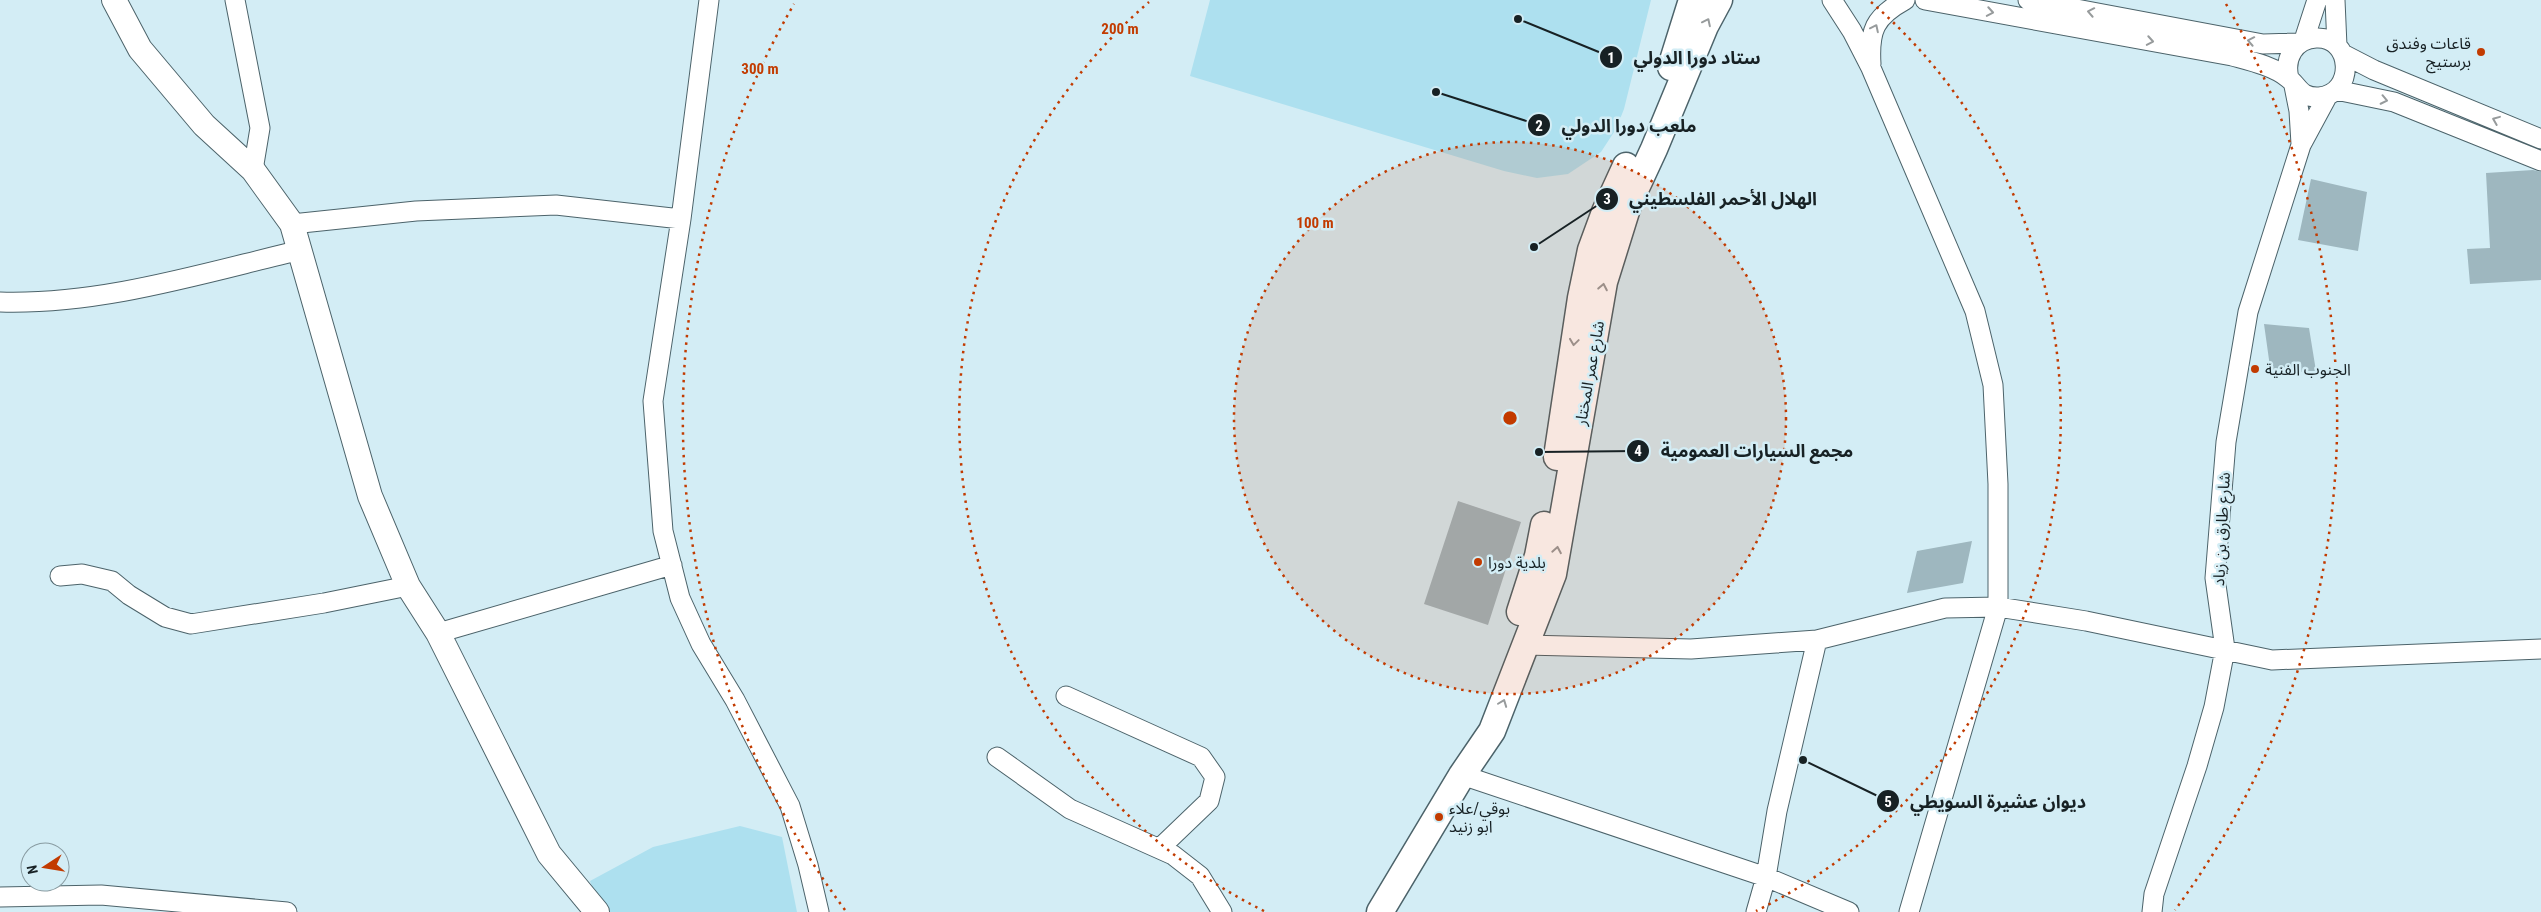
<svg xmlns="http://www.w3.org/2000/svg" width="2541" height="912" font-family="'Roboto Condensed','Noto Sans Arabic',sans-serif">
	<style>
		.green { fill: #ade0ef }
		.building { fill: #9eb7bf }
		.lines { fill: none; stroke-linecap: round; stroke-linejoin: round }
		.minor-casing { stroke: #4c636a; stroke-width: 21 }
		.tertiary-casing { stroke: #4c636a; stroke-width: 26 }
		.secondary-casing { stroke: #4c636a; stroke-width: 29 }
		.minor { stroke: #fff; stroke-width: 19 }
		.tertiary { stroke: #fff; stroke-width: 24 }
		.secondary { stroke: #fff; stroke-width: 26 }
		.oneway { stroke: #979b9c }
		.ring { fill: none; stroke: #c23b00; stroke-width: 2.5; stroke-dasharray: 2.5 5 }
		.poi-dot { fill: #c23b00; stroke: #d3edf5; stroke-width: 2 }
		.labels { text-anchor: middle; stroke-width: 5; stroke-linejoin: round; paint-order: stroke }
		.poi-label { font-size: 16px; fill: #172124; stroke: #d3edf5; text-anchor: start }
		.street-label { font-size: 16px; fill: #172124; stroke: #d3edf5 }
		.centre { fill: #c23b00; stroke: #d3edf5; stroke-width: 2.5 }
		.ring-label { font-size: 15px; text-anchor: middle; font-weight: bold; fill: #c23b00; stroke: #d3edf5; stroke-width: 5; stroke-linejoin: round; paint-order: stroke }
		.leader { fill: none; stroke: #172124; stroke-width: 2 }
		.callout-dot { fill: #172124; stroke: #d3edf5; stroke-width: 2 }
		.mark-label { font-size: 15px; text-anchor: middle; font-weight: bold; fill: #fff }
		.callout-label { font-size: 18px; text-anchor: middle; font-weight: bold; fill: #172124; stroke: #d3edf5; stroke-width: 5; stroke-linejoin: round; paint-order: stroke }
	</style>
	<rect width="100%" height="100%" fill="#d3edf5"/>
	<!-- green -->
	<path class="green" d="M1210,0H1651L1624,109L1616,129L1601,152L1568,174L1537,178L1504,171L1190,76Z
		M740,826L782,837L797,912H607L599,906L590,881L653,847Z"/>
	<!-- building -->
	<path class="building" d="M2533,170L2541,172V280L2470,284L2467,249L2490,248L2486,173Z
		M2311,179L2367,192L2358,251L2298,240Z
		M2264,324L2309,328L2316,371L2271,374Z
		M1458,501L1521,522L1488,625L1424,604Z
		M1972,541L1963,583L1907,593L1917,551Z"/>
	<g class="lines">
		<defs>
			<path id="minor" d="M235,0L260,128L253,170
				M709,0L681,219L653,401L663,531L680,598L701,644L735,700L790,806L808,865L819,912
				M1832,0L1852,31L1871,68L1975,311L1993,385L1998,484V607L1909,912
				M1925,0L2232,56C2250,61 2273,66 2288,78C2299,86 2300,98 2319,97C2356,94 2353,36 2316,38C2294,39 2284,59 2289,78
				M2028,0L2263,44L2299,43
				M2335,0L2337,46
				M2304,40L2317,0
				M2343,54L2374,70L2541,139
				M1871,64C1869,31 1874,17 1905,0
				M2294,86L2299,111L2301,144
				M2336,90L2394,102L2541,161
				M292,224L416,211L556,205L681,219
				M0,302C102,305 203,273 301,250
				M60,576L82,574L112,581L129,595L165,617L191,624L324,603L408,586
				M438,633L672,565
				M1525,645L1691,649L1817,640L1945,608L1998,607L2086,621L2272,660L2541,649
				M1066,696L1201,757L1215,777L1209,801L1160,848
				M997,757L1070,809L1173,855L1200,876L1222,912
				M1462,775L1766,877L1849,912
				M0,897L101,895L287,912
				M1756,912L1766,877L1777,811L1817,640
				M2152,912L2154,894L2197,766L2214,707L2225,649L2215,578L2226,442L2248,312L2301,145L2328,95"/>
			<path id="tertiary" d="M114,0L140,49L204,125L253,170L292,224L370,496L408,586L438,633L549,854L597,912"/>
			<path id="secondary" d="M1671,67L1692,0
				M1557,457L1581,298L1591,250L1605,212L1626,166
				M1520,612L1538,556L1544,525
				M1380,912L1462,775L1492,731L1553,574L1604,282L1628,205L1654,149L1705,26L1719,0"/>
		</defs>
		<!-- minor casing -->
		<use href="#minor" class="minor-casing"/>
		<!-- tertiary casing -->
		<use href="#tertiary" class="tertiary-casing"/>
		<!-- secondary casing -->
		<use href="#secondary" class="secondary-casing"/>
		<!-- minor -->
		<use href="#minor" class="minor"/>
		<!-- tertiary -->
		<use href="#tertiary" class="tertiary"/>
		<!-- secondary -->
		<use href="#secondary" class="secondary"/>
	</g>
	<!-- one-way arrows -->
	<defs><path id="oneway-chevron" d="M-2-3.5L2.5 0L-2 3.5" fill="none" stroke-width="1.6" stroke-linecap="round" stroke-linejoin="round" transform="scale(1.25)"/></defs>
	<g class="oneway">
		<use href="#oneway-chevron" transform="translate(1990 12) rotate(10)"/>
		<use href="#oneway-chevron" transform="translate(2091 12) rotate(-169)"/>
		<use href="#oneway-chevron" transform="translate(1707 22) rotate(-64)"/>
		<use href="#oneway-chevron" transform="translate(1875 28) rotate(-64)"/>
		<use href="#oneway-chevron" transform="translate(2150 41) rotate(10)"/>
		<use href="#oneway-chevron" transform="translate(2251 41) rotate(-169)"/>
		<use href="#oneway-chevron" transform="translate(2384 100) rotate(12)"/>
		<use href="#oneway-chevron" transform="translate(2496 120) rotate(-158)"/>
		<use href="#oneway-chevron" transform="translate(1603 287) rotate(-79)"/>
		<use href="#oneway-chevron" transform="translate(1574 342) rotate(98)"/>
		<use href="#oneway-chevron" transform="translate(1557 550) rotate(-80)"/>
		<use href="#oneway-chevron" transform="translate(1503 703) rotate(-69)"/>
	</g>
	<!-- distance rings -->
	<circle cx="1510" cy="418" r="276" fill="#c23b00" fill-opacity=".12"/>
	<g class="ring">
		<circle cx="1510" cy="418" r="276"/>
		<path d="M1264 911A551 551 0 0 1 1149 2M1871 2A551 551 0 0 1 1756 911"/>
		<path d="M845 910A827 827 0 0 1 794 4M2226 4A827 827 0 0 1 2175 910"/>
	</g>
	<!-- markers -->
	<g class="poi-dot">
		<circle cx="2481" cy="52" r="5"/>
		<circle cx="2255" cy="369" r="5"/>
		<circle cx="1478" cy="562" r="5"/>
		<circle cx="1439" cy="817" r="5"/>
	</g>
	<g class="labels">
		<!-- poi labels -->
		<g class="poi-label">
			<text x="2471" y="49" text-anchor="end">قاعات وفندق<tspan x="2471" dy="18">برستيج</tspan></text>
			<text x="2265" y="375">الجنوب الفنية</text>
			<text x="1488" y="568">بلدية دورا</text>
			<text x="1449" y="814">بوقي/علاء<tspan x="1449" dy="18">ابو زنيد</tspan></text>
		</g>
		<!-- street labels -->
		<g class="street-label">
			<text transform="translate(1589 373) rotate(-80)" y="6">شارع عمر المختار</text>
			<text transform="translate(2221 529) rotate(-87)" y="6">شارع طارق بن زياد</text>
		</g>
	</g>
	<circle cx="1510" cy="418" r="8" class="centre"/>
	<g class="ring-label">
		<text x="1120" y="34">200 m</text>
		<text x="760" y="74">300 m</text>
		<text x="1315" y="228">100 m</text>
	</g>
	<!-- callouts -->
	<path class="leader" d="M1518 19L1611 57M1436 92L1539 125M1534 247L1607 199M1539 452L1638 451M1803 760L1888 801"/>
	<g class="callout-dot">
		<circle cx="1518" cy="19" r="5"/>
		<circle cx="1436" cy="92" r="5"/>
		<circle cx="1534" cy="247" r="5"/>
		<circle cx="1539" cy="452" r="5"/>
		<circle cx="1803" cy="760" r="5"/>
		<circle cx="1611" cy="57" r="12"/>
		<circle cx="1539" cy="125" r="12"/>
		<circle cx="1607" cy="199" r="12"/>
		<circle cx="1638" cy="451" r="12"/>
		<circle cx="1888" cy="801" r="12"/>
	</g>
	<g class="mark-label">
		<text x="1611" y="63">1</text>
		<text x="1539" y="131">2</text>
		<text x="1607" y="204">3</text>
		<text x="1638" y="456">4</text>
		<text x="1888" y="807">5</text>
	</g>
	<g class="callout-label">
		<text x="1697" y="64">ستاد دورا الدولي</text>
		<text x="1629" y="132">ملعب دورا الدولي</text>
		<text x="1723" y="205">الهلال الأحمر الفلسطيني</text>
		<text x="1757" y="457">مجمع السيارات العمومية</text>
		<text x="1998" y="808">ديوان عشيرة السويطي</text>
	</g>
	<!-- north arrow -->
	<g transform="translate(45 867) rotate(258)"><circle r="24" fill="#d3edf5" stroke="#889ba1"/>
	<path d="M0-4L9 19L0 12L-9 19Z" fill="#c23b00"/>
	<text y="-8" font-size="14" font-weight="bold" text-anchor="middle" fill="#172124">N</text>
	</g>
</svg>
